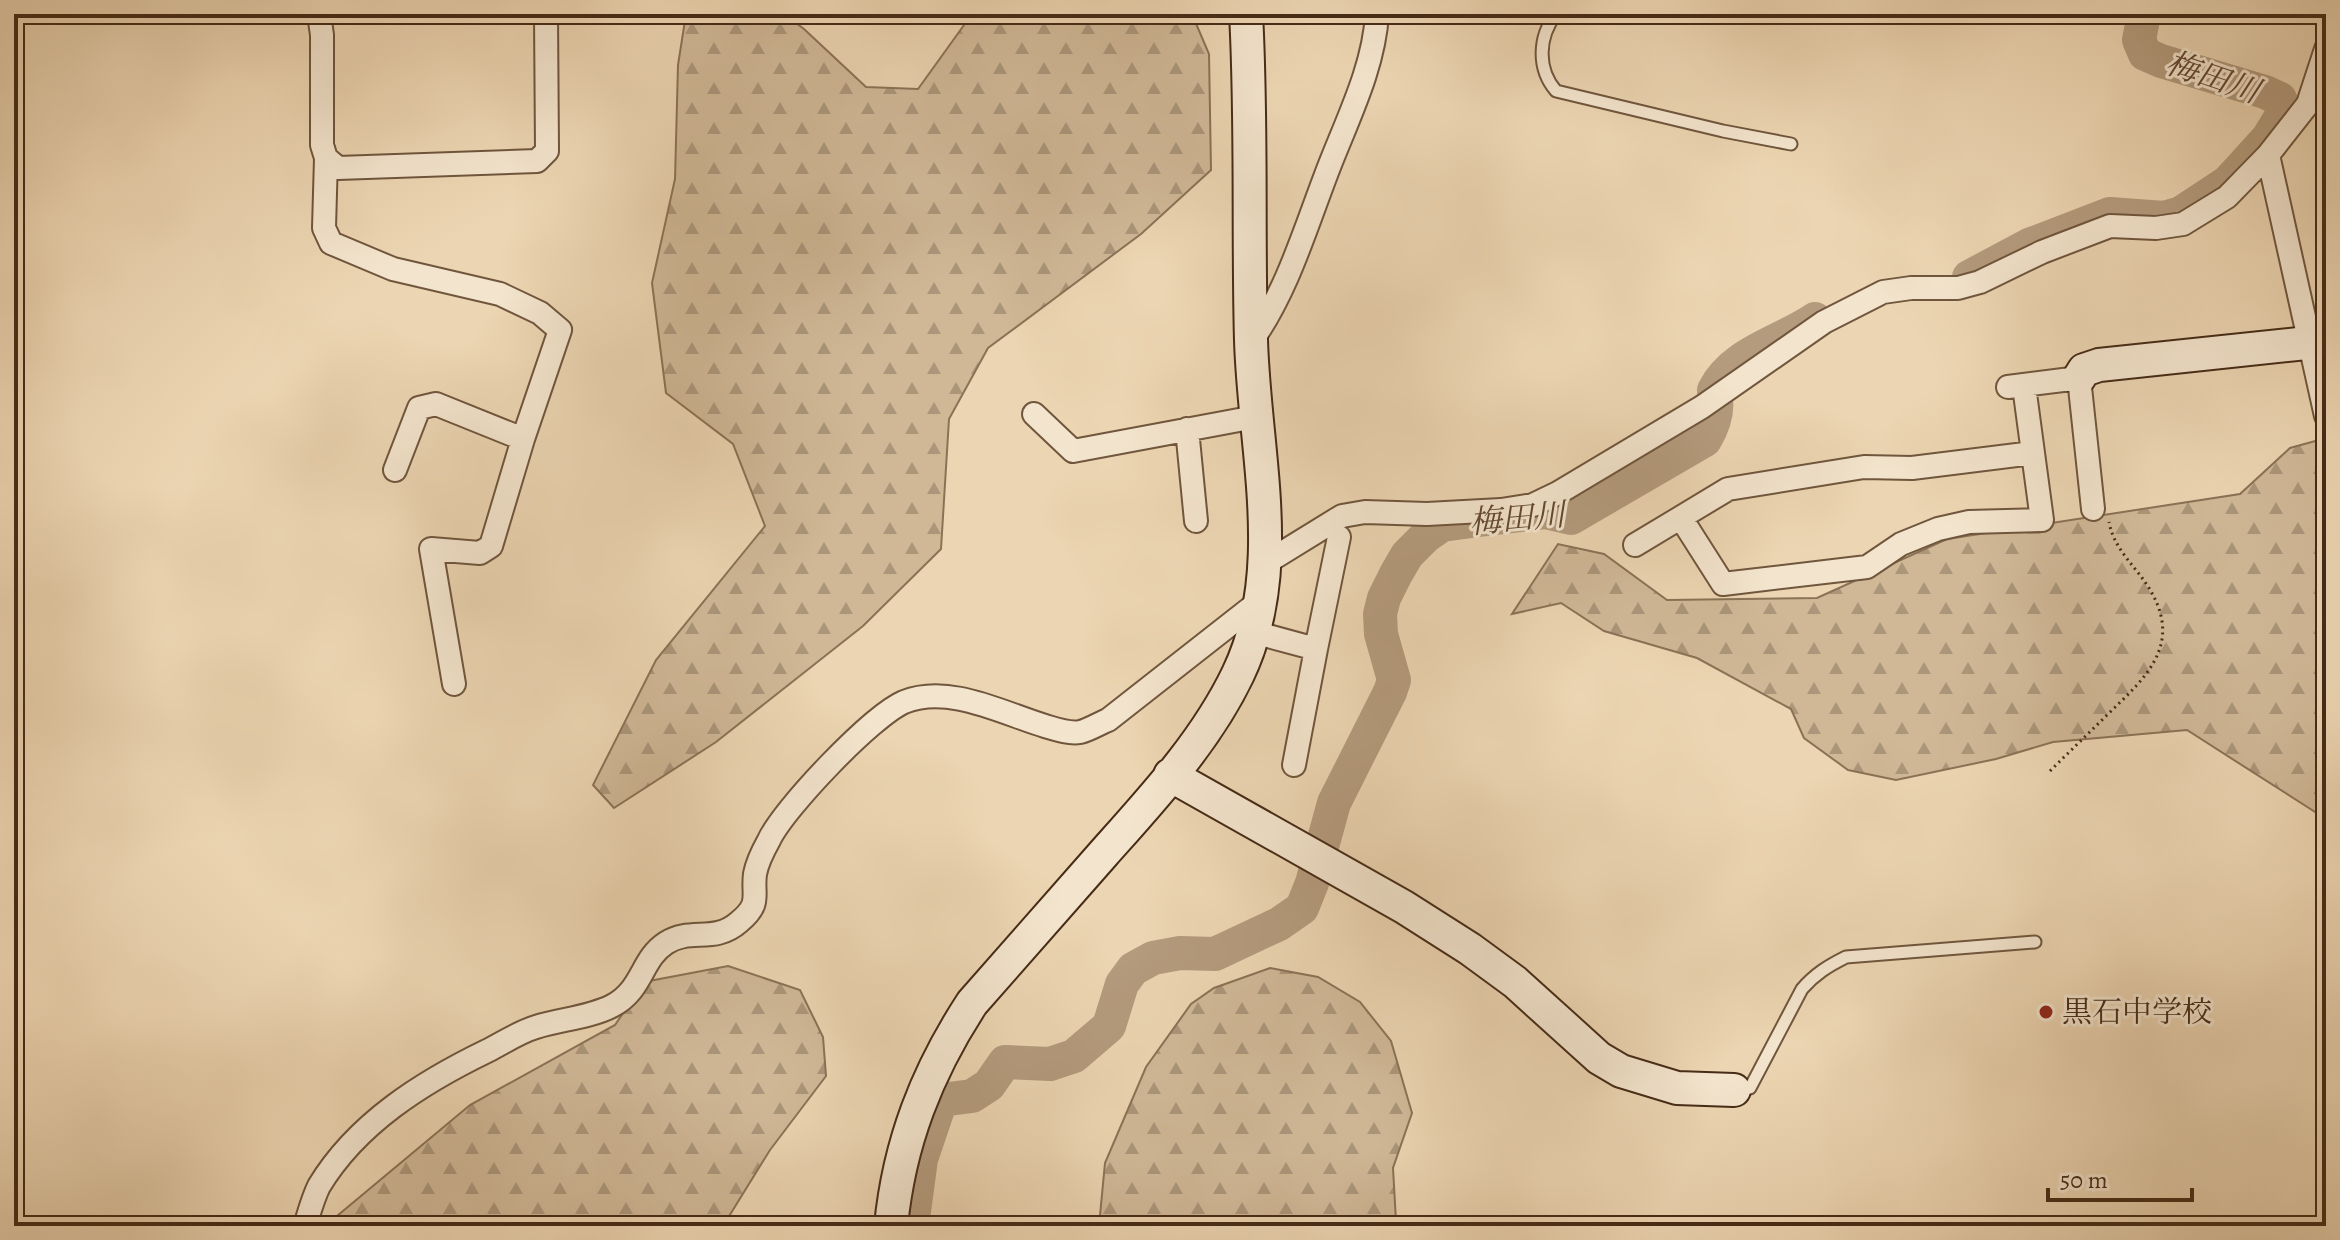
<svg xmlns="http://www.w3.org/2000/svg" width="2340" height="1240" font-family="Alegreya,'Noto Serif JP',serif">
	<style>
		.forest { fill: url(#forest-firs); stroke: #8b7256; stroke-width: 2 }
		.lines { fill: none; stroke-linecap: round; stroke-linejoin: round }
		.river { stroke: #b49b7d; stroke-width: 34 }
		.lane-casing { stroke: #70563d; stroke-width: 15 }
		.street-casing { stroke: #70563d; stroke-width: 26 }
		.secondary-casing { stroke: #462b16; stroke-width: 36 }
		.path { stroke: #462b16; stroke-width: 3; stroke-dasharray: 2 4; stroke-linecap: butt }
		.lane { stroke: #f3e4cd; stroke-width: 11 }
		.street { stroke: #f3e4cd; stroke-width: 22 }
		.secondary { stroke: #f3e4cd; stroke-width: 32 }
		.poi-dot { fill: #8f2418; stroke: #f3e4cd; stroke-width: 3 }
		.labels { text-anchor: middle; stroke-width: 6; stroke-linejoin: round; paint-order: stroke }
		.poi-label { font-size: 30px; fill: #462b16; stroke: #f3e4cd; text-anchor: start }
		.water-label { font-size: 32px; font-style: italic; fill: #624730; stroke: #f3e4cd }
	</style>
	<defs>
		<pattern id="forest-firs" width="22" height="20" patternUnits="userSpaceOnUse" patternTransform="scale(2)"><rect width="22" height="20" fill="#d0b897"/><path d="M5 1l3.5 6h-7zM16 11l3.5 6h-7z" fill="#ab967a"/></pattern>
	</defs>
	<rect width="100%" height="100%" fill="#ecd5b2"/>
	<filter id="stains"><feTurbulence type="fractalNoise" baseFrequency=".0025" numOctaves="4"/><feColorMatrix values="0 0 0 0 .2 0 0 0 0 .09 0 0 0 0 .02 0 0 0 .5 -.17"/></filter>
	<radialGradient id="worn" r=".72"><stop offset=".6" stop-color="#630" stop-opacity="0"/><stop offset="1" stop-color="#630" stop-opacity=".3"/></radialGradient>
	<!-- forest -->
	<path class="forest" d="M686,14H784L804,29L866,87L918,89L972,14H1192L1209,54L1211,170L1141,234L988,348L949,419L941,549L863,626L716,742L614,808L593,785L656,660L765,526L733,444L666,393L652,283L675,179L678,65Z
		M2326,438V819L2187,730L2053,742L1996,759L1896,780L1848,770L1804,738L1791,709L1697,658L1604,631L1561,603L1512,614L1558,544L1604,554L1667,600L1817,598L1947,539L2240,494L2290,448Z
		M728,966L800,990L823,1037L826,1076L770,1150L723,1226H325L470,1105L615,1025L644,982Z
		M1270,968L1318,977L1360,1002L1391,1041L1412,1113L1393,1168L1396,1221L1399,1226H1099L1105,1163L1146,1067L1191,1004L1214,988Z"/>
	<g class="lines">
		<!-- river -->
		<path class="river" d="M1969,277L2029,245L2110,214L2164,218L2181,213L2228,182L2268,138L2285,110L2280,99L2265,92L2161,61L2145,54L2139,40L2144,14
			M912,1226L921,1159L941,1100L972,1096L989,1085L1005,1062L1050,1064L1074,1056L1109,1026L1122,984L1133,969L1153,958L1180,953L1215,954L1279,924L1302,908L1312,883L1334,803L1390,692L1394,680L1381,634L1380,614L1384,598L1396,574L1407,555L1426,536L1442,525L1479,520L1545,512L1571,518L1705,440C1714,425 1720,408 1714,390C1733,352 1781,342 1815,319"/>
		<defs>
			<path id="lane" d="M1556,14C1538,37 1537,69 1556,91L1723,131L1791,144
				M1734,1090L1750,1088L1802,989C1815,974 1828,966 1846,957L2035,942"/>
			<path id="street" d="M319,14L322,35V145L326,158L338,168L537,161L547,151L546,14
				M2268,155L2326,416
				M326,158L324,228L331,243L393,269L500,294L540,313L560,330L523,439L491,546L480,553L431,549L454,684
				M1251,342C1288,290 1306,226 1329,167C1348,118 1374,67 1377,14
				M2008,387L2079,378L2093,509
				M1034,414L1073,451L1255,417
				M1187,429L1196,521
				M395,470L419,408L436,404L523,439
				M1681,518L1723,584L1867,567L1901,544L1938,529L1969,522L2042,520L2033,453
				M1635,545L1728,489L1864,467L1912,468L2033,453L2024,386
				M1264,564L1342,516L1365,512L1427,514L1501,510L1533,505L1558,493L1702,407L1824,322L1883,292L1911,288H1958L1980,282L2042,252L2110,226L2156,228L2183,224L2227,197L2268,155L2308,104L2326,49
				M1253,632L1316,649L1339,537
				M1294,765L1316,649
				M305,1226C309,1213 313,1198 319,1186C357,1123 423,1082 487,1051C503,1043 519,1032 536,1027C561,1019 588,1018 612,1006C643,990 641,959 666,943C691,927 714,944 739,922C762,903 752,896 755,874C757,863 764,849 769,840C784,808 872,716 904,702C949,684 1002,713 1045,726C1055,729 1069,734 1080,732C1089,730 1100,723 1108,720L1261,600"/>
			<path id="secondary" d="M2079,378L2084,370L2099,365L2326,341
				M1170,775L1404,907L1470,949L1515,982L1599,1058L1621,1071L1677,1088L1734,1090
				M891,1226C899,1143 927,1072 972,1003C1016,953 1060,903 1104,853C1153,798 1206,741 1238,674C1288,570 1254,450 1251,340C1248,232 1252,122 1246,14"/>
		</defs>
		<!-- lane casing -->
		<use href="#lane" class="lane-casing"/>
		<!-- street casing -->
		<use href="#street" class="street-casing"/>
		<!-- secondary casing -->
		<use href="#secondary" class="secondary-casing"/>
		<!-- path -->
		<path class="path" d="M2050,771C2069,752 2088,734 2107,715C2143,680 2181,648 2153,595C2139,568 2115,553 2109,522"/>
		<!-- lane -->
		<use href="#lane" class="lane"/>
		<!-- street -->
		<use href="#street" class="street"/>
		<!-- secondary -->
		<use href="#secondary" class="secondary"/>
	</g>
	<!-- markers -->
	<circle class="poi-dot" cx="2046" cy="1012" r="8"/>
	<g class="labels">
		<!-- poi labels -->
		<g class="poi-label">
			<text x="2062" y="1022">黒石中学校</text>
		</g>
		<!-- water labels -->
		<g class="water-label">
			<text transform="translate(2213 77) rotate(19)" y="11">梅田川</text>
			<text transform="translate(1517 518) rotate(-5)" y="11">梅田川</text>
		</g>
	</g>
	<!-- margin -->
	<rect width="2340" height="1240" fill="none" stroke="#ecd5b2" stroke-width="48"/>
	<rect x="16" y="16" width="2308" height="1208" fill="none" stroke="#462b16" stroke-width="4"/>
	<rect x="24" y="24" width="2292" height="1192" fill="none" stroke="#462b16" stroke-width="2"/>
	<!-- scale -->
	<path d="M2048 1188v12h144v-12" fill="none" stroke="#462b16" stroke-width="4"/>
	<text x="2060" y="1188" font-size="24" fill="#462b16" stroke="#f3e4cd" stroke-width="6" paint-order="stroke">50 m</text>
	<rect width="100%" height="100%" filter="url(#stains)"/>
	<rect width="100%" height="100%" fill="url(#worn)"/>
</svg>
